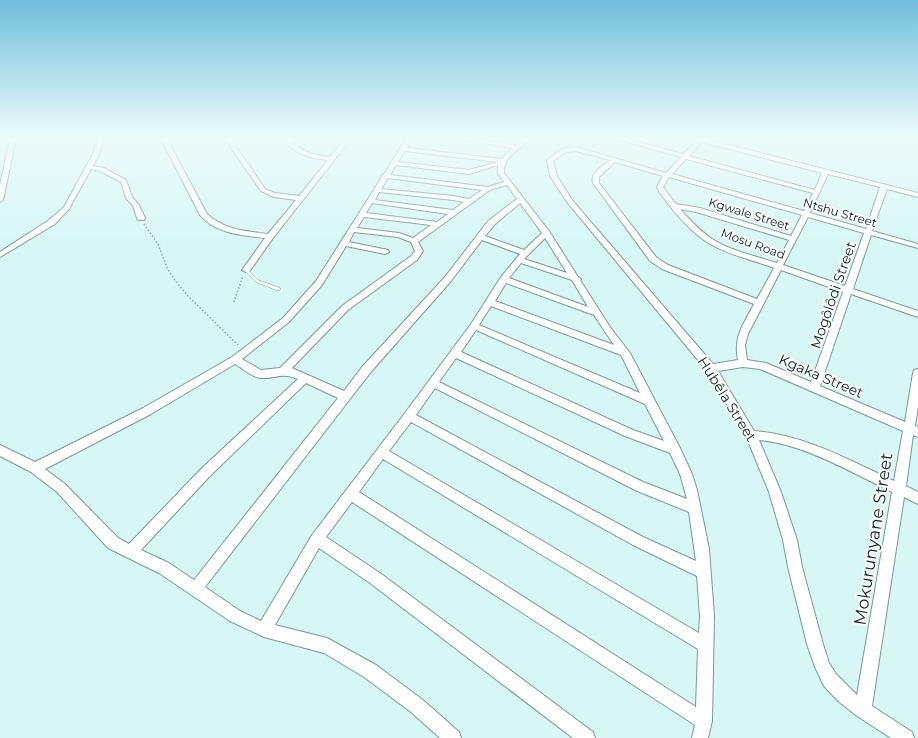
<svg xmlns="http://www.w3.org/2000/svg" width="918" height="738" font-family="Montserrat,sans-serif">
	<style>
		.lines { fill: none; stroke-linecap: round; stroke-linejoin: round }
		.lane-casing { stroke: #7a9895; stroke-width: 1 }
		.street-casing { stroke: #7a9895; stroke-width: 2 }
		.path { stroke: #90a9a6; stroke-width: 1.5; stroke-dasharray: 1.5 2; stroke-linecap: butt }
		.lane { fill: #fff; fill-rule: evenodd }
		.street { fill: #fff; fill-rule: evenodd }
		.labels { text-anchor: middle; stroke-width: 4; stroke-linejoin: round; paint-order: stroke }
		.far-street-label { font-size: 12px; fill: #101c1b; stroke: #f8fefd }
		.street-label { font-size: 14px; fill: #101c1b; stroke: #f8fefd }
		.near-street-label { font-size: 17px; fill: #101c1b; stroke: #f8fefd }
	</style>
	<rect width="100%" height="100%" fill="#d7f7f4"/>
	<g class="lines">
		<defs>
			<path id="lane" d="M245,269H247L258,280L280,288V290H276L256,282L245,271Z"/>
			<path id="street" d="M10,139H16L3,200L0,202V185Z
				M97,139H103L100,152L93,166L104,168L126,180L132,197L139,205L145,218L144,220H138L137,218L133,206L126,198L121,182L100,171L91,169L69,209L55,224L0,257V252L49,220L64,207L94,152Z
				M161,139H167L207,214C224,230 245,231 268,234L296,200L274,197L261,191L225,139H231L265,189L275,193L299,196L328,160C309,158 296,155 283,139H290C302,153 313,155 330,157L345,139H351L273,238L249,272H246L242,270L265,238C242,235 216,234 200,215Z
				M406,139H412L407,148L502,159L512,148L461,139H479L516,145L524,139H532C520,149 503,156 504,173L549,231L578,277L581,279L580,280L610,327L630,353L681,450L692,474L697,490L709,549L714,616L712,721L708,738H692L695,725L352,502L326,537L380,573L593,732L595,738H573L370,583L319,548L275,625L327,638L376,665L423,700L459,732L461,738H440L411,712L364,677L324,653L264,637L230,621L159,573L108,548L57,492L31,472L0,456V445L35,462L143,408L232,357L283,318L316,281L382,177L381,176L384,174ZM405,151L498,162L469,170L398,162ZM396,165L469,174L498,165V173L504,182L488,187L390,175ZM388,178L482,190L469,199L453,196L381,189ZM507,185L517,199L488,221L445,277L362,367L344,391L292,368L348,310L417,260L423,251L418,242L490,190ZM379,192L453,200L464,202L453,210L375,200ZM372,203L448,214L437,222L366,213ZM520,203L542,233L524,250L485,236L494,225ZM364,217L431,225L413,238L399,233L357,228ZM354,232L398,237L411,242L415,251L411,256L342,306L280,368L261,370L242,359L289,322L322,285L346,246L385,254L389,252L388,250L349,242ZM545,238L567,273L524,259ZM482,240L520,254L501,277L471,324L405,413L312,535L261,621L240,611L205,587L370,373L451,281ZM521,263L572,280L588,307L509,278ZM506,283L594,315L614,345L495,301ZM491,306L621,355L640,393L479,325ZM476,330L645,404L664,441L633,430L461,352ZM456,358L625,436L670,453L680,474L687,499L643,482L439,382ZM235,364C242,368 252,377 260,378C275,379 282,372 298,379L201,469L129,544L118,538L65,484L45,469L151,414ZM306,383L338,398L194,580L169,563L141,550L209,477ZM435,388L635,490L689,512L696,561L643,537L416,415ZM411,422L633,545L697,576L700,616L699,633L389,451ZM383,459L698,649L696,707L359,492Z
				M617,139H628L683,154L697,141L694,139H706L918,193V197L887,189L872,231L918,244V248L871,235L853,289L918,311V317L851,294L820,386L905,422L913,373L914,370L918,369V406L915,426L918,427V437L913,435L906,486L918,492V504L904,497L872,706L912,732L914,738H891L857,716L838,701L824,686L815,667L807,644L788,567L783,540L769,492L746,436L707,371L567,202L550,176L547,160L562,149L576,147L666,173L681,157ZM702,142L822,173L815,190L689,156ZM576,151L610,160C603,166 590,173 593,183L650,261L662,269L754,304C744,324 733,336 738,360L713,364L572,200L557,176L553,161L566,152ZM686,159L813,193L804,211L672,174ZM615,162L663,176L657,187L660,193C673,211 690,232 710,244C729,255 753,260 774,268L757,299L668,265L656,257L599,183V177ZM828,174L880,187L866,229L810,213ZM669,177L802,215L791,236L700,208L676,204L663,187ZM680,209L696,212L789,240L777,263C755,256 731,251 712,239C700,231 690,220 680,209ZM808,217L864,233L845,286L783,265ZM781,270L843,292L811,382L766,363L747,360L745,345L748,334ZM743,367L760,369L903,431L894,481C849,460 805,435 754,431L718,371ZM759,440C807,445 850,472 892,492L857,695L836,674L829,663L823,644L802,567L797,540L781,492Z"/>
		</defs>
		<!-- lane casing -->
		<use href="#lane" class="lane-casing"/>
		<!-- street casing -->
		<use href="#street" class="street-casing"/>
		<!-- path -->
		<path class="path" d="M144,224L158,244L168,270L174,279L188,296L238,345
			M234,302L243,276"/>
		<!-- lane -->
		<use href="#lane" class="lane"/>
		<!-- street -->
		<use href="#street" class="street"/>
	</g>
	<!-- sky -->
	<linearGradient id="sky" x2="0" y2="1"><stop stop-color="#6fbedb"/><stop offset="0.57" stop-color="#edfbfa"/><stop offset="1" stop-color="#edfbfa" stop-opacity="0"/></linearGradient>
	<rect width="918" height="243" fill="url(#sky)"/>
	<g class="labels">
		<!-- far-street labels -->
		<g class="far-street-label">
			<text transform="translate(840 213) rotate(16)" y="4">Ntshu Street</text>
			<text transform="translate(749 214) rotate(17)" y="4">Kgwale Street</text>
			<text transform="translate(753 244) rotate(20)" y="4">Mosu Road</text>
		</g>
		<!-- street labels -->
		<g class="street-label">
			<text transform="translate(833 295) rotate(-71)" y="5">Mogôlôdi Street</text>
			<text transform="translate(821 376) rotate(23)" y="5">Kgaka Street</text>
			<text transform="translate(727 399) rotate(58)" y="5">Hubêla Street</text>
		</g>
		<!-- near-street labels -->
		<g class="near-street-label">
			<text transform="translate(873 539) rotate(-81)" y="6">Mokurunyane Street</text>
		</g>
	</g>
</svg>
